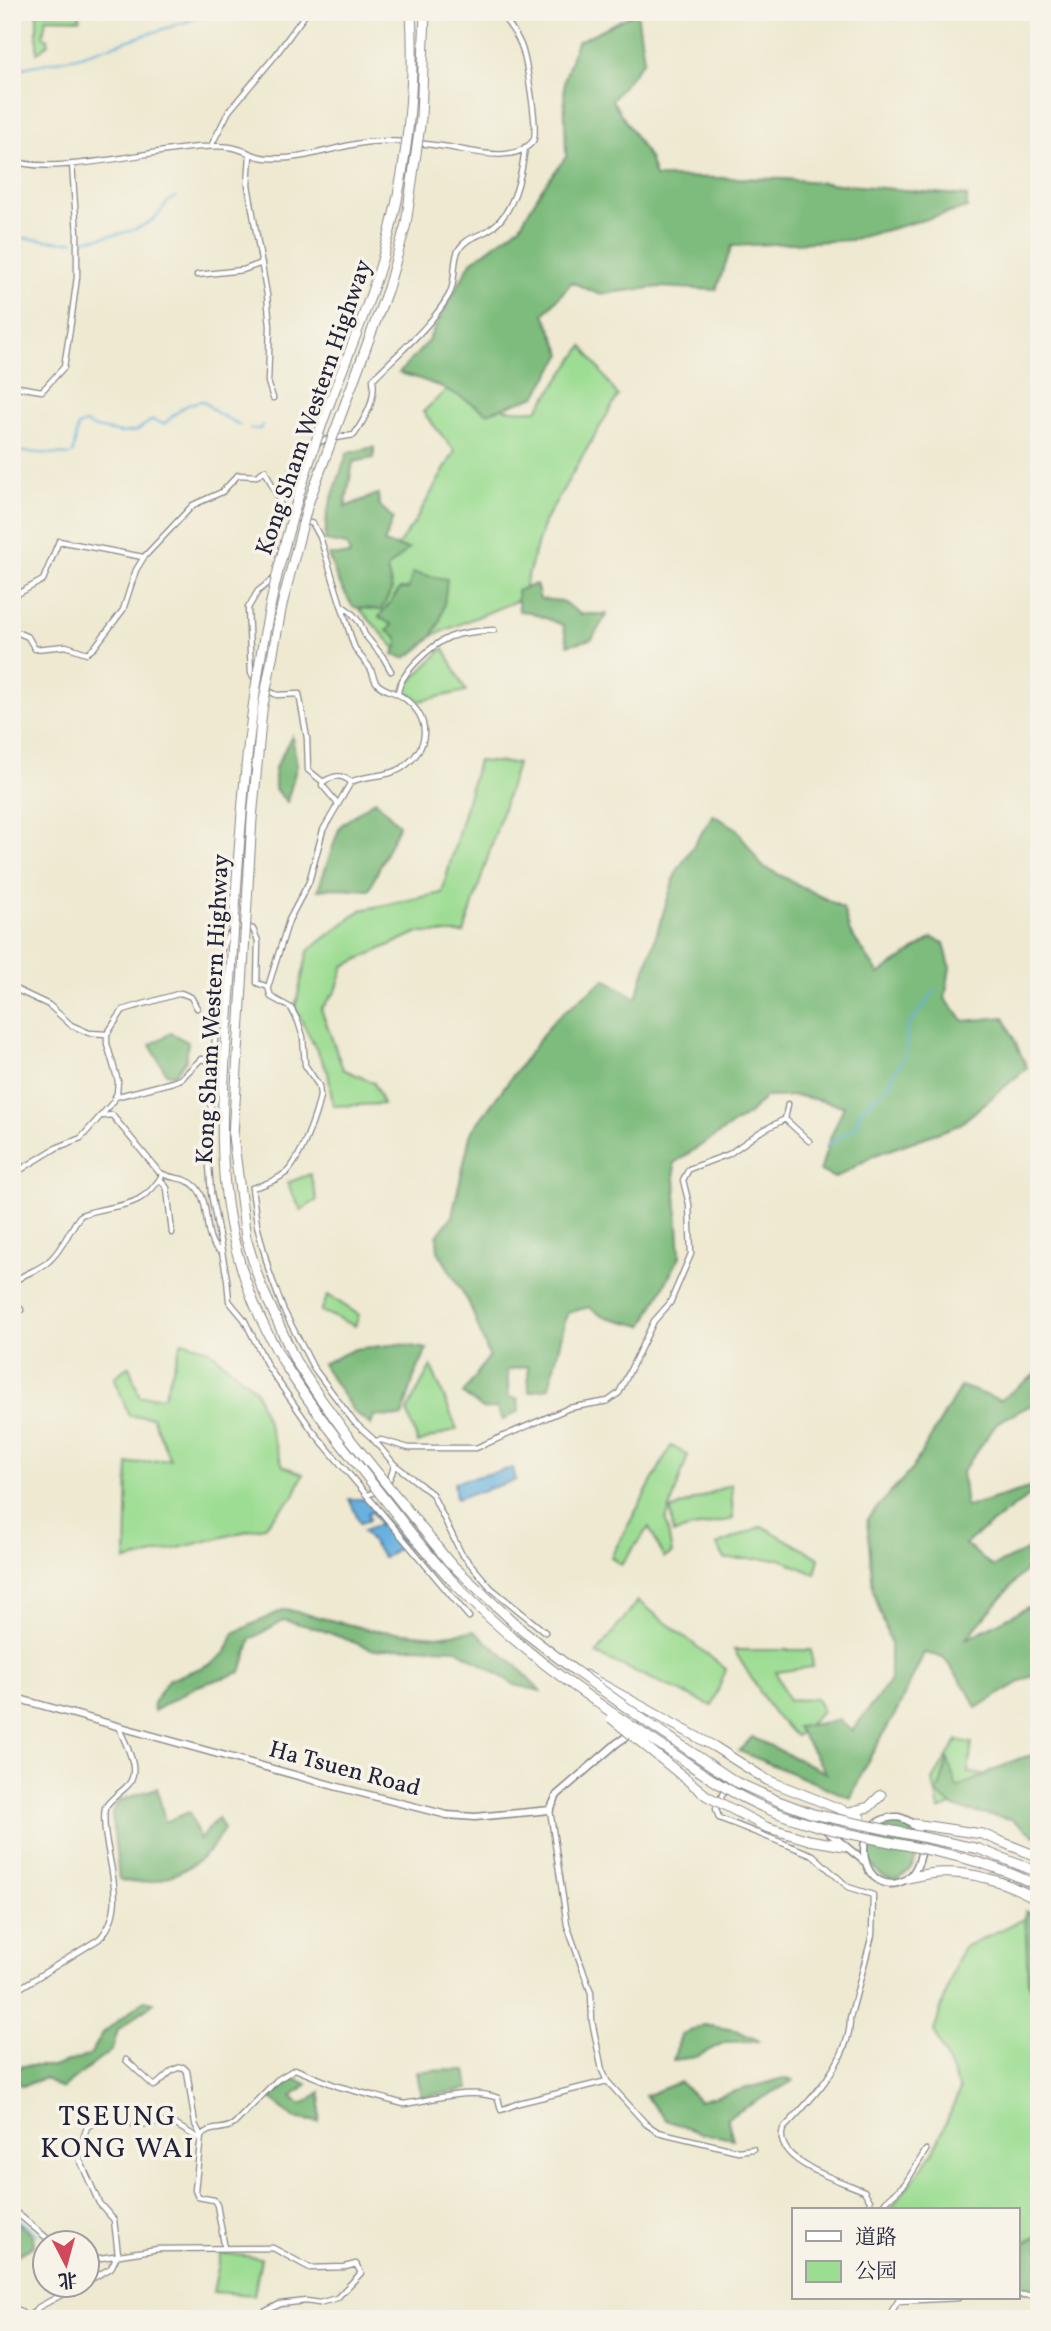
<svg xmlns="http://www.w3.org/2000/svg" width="1051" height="2331" font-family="Vollkorn,'Noto Serif SC',serif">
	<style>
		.green { fill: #9ddd93; stroke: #608067; stroke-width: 2 }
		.forest { fill: #7ebc7d; stroke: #506f5c; stroke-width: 2 }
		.water { fill: #67b1df; stroke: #446a8d; stroke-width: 2 }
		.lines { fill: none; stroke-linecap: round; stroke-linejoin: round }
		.stream { stroke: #67b1df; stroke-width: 2 }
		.minor-casing { stroke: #888686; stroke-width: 7 }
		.tertiary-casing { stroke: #888686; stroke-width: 9 }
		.motorway-casing { stroke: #888686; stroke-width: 11 }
		.minor { stroke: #fff; stroke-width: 4.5 }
		.tertiary { stroke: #fff; stroke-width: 6 }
		.motorway { stroke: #fff; stroke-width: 9 }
		.motorway-bridge-casing { stroke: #888686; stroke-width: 11; stroke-linecap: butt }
		.motorway-bridge { stroke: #fff; stroke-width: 9 }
		.labels { text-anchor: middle; stroke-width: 7; stroke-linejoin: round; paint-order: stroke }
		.street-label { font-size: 24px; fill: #22223b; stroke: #f7f3e8 }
		.quarter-label { font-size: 28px; letter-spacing: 2px; fill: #22223b; stroke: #f7f3e8 }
	</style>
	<rect width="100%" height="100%" fill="#f7f3e8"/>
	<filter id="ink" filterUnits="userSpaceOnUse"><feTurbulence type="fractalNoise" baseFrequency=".0143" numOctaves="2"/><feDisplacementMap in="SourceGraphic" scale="14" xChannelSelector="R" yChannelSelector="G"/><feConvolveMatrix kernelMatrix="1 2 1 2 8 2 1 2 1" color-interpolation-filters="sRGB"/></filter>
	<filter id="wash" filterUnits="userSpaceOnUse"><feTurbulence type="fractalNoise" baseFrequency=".00686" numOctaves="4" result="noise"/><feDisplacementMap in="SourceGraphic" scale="28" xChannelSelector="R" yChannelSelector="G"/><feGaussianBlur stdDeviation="1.57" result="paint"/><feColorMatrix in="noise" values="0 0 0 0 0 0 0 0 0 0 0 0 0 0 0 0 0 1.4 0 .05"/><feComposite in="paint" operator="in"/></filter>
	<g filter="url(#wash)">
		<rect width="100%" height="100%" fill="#eee9d0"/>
		<!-- green -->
		<path class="green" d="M37,12H79L80,19L46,18L43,36L48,39V44L37,53Z
			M583,346L618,396L544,522L521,599L397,650L355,604L414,523L455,451L423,412L463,374C489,405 494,413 537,410Z
			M444,648L466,691L419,701L403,689Z
			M478,761L517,764L464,933H416L344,966L336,991L321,1009L343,1069L374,1083L383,1104L333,1106L328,1072L295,1008L308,951L361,910L442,893Z
			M310,1174L317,1200L301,1210L287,1183Z
			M328,1295L359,1315L355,1326L321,1311Z
			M182,1341L208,1349L255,1389L283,1466L303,1474L294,1496L263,1527L126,1561L128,1464L170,1459L152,1417L129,1416L114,1377L129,1366L140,1397L164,1396Z
			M431,1366L457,1429L418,1443L407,1411Z
			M671,1446L688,1455L666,1520L672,1554L664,1558L649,1527L621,1565L611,1557Z
			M731,1484L733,1519L673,1533L671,1510Z
			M762,1526L819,1558L815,1574L780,1559H725L717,1545Z
			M638,1601L726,1669L712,1706L596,1654Z
			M734,1650H811L813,1667L776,1672L788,1701L815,1698L823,1711L796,1736L773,1713Z
			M957,1740L972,1743L968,1773L992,1775L957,1803L939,1810L933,1780Z
			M1026,1918L1028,1980L1039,2003V2236L1018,2245V2210H890L933,2153L960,2090L934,2031L957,1959L964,1947Z
			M221,2253L261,2258L254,2295L213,2292Z"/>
		<!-- forest -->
		<path class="forest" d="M637,12L644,60L612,100L649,158L655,177L785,179L967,196V208L850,240L732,246L716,290L660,287L598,294L572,282L544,314L562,354L536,396L487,413C459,394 432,381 399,373L426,344L471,262L520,226L541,190L566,157L564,81L577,42Z
			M374,447V458L353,462L345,507L378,494L379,505L393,518L384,543L408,549L387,569L392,589L381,610L353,607L338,581L328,555H350L347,545L325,541L327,513L347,453Z
			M413,573L447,579C443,617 441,638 405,658L393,655L398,644L396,636L387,631L392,625L379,617L400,589H408Z
			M536,584L540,599L562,601L580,614H607L592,639L568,645L563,625L530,612L519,611L517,591Z
			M292,736L297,765L287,802L275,789V768Z
			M375,800L399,825L369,890L334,888L318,890L340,826Z
			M713,815L736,828L762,866L843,908L850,932L879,974L932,938L944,943L950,967L945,999L964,1021L1004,1017L1027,1068L959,1125L875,1155L835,1178L820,1171L830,1139L844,1106L800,1096L765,1097L749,1114L674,1163L680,1256L643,1326L602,1316L589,1307L567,1313L549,1388L529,1392L528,1366L507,1370L509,1398L518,1399L519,1411L503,1420L496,1408L483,1409L463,1394L489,1356L469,1303L438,1251L437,1236L452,1216L471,1132L554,1020L605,979L636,998L676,873Z
			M171,1033L188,1042L186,1060L174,1075L166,1073L150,1045Z
			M400,1344L427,1349L414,1377L402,1417L374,1416L371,1425L354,1412L322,1364L355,1349Z
			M1039,1372V1401L998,1422L962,1472L966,1507L1039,1485V1488L965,1544L993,1567L1039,1544V1554L965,1640L1039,1601V1671L976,1708L968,1691L943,1657L924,1653L898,1709L866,1764L851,1798L739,1751L752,1737L826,1773L797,1727L839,1720L852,1731L890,1681V1642L873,1590L867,1519L912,1469L961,1386L1000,1400Z
			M285,1609L371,1630L437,1636L474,1631L517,1666L541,1691L515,1685L457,1649L413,1647L374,1650L319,1629L284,1620L251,1639L241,1672L195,1687L154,1711L153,1703L168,1680L211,1664L226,1652L234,1633Z
			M1039,1753V1838L1011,1819L956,1808L937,1795L948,1759L957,1788L1018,1759Z
			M157,1788L165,1822L189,1812L200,1839L218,1818L224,1829C219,1836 215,1845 209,1851C187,1873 148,1890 119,1879L112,1814L118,1801Z
			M892,1822C927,1826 923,1869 895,1880C860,1875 861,1826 892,1822Z
			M1025,1911L1039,1918V2003L1028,1980Z
			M144,2000L154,2002L118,2030L112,2050L61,2089L44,2078L22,2086L12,2078V2073L22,2066H55L90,2055L103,2033Z
			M704,2025L735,2030L760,2041L725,2042L696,2057L673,2060L681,2035Z
			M466,2070L469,2089L421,2097L417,2071Z
			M784,2078L793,2081L727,2118L733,2139L701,2133L666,2120L645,2096L680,2082L699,2101Z
			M294,2079L307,2084L292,2096L301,2105L321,2092L319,2122L293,2118L270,2097Z
			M12,2218L33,2235L34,2246L12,2258Z
			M1039,2236V2291H1018V2245Z"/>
		<!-- water -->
		<path class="water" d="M513,1468L516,1480L456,1499L454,1482Z
			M349,1499H366L404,1543L384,1558L363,1531L380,1524L372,1512L368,1513L369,1520L360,1523Z"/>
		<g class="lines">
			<!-- stream -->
			<path class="stream" d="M12,70L77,57L216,12
				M12,237L65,242L74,241
				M81,240C103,237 140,233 156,217C164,209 165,201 176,197
				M250,429H260L262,425
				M12,451L70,455L73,453L78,426L85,423L96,428L121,433L136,431L152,420L164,424C176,413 186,402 203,401L217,413L240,425
				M826,1146L850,1131L859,1121V1111L890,1084L893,1074L906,1054L907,1027L937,989
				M12,2215L38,2235"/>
		</g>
	</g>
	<g filter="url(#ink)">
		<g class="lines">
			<defs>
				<path id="minor" d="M211,146L229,111L275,56L307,12
					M250,155L248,185L267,295L270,326L268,382L273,398
					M12,160C49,177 156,149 201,147C212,146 228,145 238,149C249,152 256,158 268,158C301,161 330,148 362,143C384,139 419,143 441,146C466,149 513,166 533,141C539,132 526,55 520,43C515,31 507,22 499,12
					M197,275L243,270L262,263
					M12,386L42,391L64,367L70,329L77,277V234L72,164
					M280,512L313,524L320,537L341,605L351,612L360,623L365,635L383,657L391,671
					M280,559L271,540L272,530L280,512V495L293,465L303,450L324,440L354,435C366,417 376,400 373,379C398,353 431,327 449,295C457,281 452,260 459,249C468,236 479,237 490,229C515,213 522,174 525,147
					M12,597L43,580L59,541L143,557
					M341,605C346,618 349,633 354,646C357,654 365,660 370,668C373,672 373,678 376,682C382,691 396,691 404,698C432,719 430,748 402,768C386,778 367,774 351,782
					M12,630L28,637L35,649L66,646L87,653L94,648L123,610L136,570L144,557L193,505L222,492L238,475L257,476L265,470L279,500
					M255,679L251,673L248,608L258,591L275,578
					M266,690L277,695L299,694L307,738L308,770L323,782C334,775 341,774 351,782L323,830L309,882L289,920L268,987L271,997L291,1008L298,1021L303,1037L305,1065L319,1086L320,1096C316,1116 301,1158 287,1172C277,1180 264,1185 252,1188L257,1225L269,1271L283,1309L313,1367L354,1422L372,1438L394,1464L432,1494L461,1553L491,1588L545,1632
					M398,693C400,673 431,645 450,637C464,632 479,631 494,630
					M323,782L322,785L338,804
					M268,987L257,983L258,941L253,929C232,919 223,941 220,958L208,1152L211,1193L227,1279L229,1301L244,1319L268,1367L312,1430L469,1617
					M13,988L49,1005L71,1025L89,1033L107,1034
					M115,1097L173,1082L181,1079L201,1059L213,1062
					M103,1116L112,1115L159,1172C171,1180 185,1176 195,1186C213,1203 200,1240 221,1252
					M785,1119L788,1104
					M12,1175L56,1148L81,1138L113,1102L117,1093L118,1081L107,1044V1034L123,1010L181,993L191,997L197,1008
					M160,1179L167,1188L172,1233
					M12,1284C24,1272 37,1272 49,1261C64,1248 69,1229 81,1215C118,1202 140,1212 163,1174
					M12,1294L21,1310
					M375,1441L381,1440L409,1448H476L569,1408L608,1401L619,1393L654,1321L670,1303L691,1254L689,1204L683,1180L689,1169L729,1154L760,1132L785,1119L809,1141
					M368,1495C384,1487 391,1483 394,1465
					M726,1786L716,1809L719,1818L813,1855L848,1887L873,1895L872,1935L850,2018C851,2059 810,2101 783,2129C772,2162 842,2181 864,2191L870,2201V2210
					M550,1810L567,1925L591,1993L592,2021L602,2070L607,2081L646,2124L658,2132L738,2151L753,2149
					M12,1993L99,1939C134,1904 99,1849 105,1808C110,1799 119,1794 126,1787C143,1773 126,1745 119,1728
					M126,2060L154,2086C165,2080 169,2068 183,2067L187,2071L195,2124L201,2136L195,2190L198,2197L214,2200L217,2205L225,2249
					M134,2125L171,2122L200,2139
					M201,2136C211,2125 222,2132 234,2124L277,2080L295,2069L337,2086L404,2104C432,2100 470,2087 498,2098L501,2110L519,2103L607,2081
					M12,2209L54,2244
					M880,2210L886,2201L905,2184L926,2150
					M88,2260L158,2249L273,2248L310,2268L345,2267L356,2264L361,2273L337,2298L319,2303L306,2301L280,2304L250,2319
					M88,2281L111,2268L118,2254L114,2220L99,2203L80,2160L81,2145L87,2127L100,2119L108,2118
					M1018,2295H1039
					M899,2301L958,2298
					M12,2305L28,2318
					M27,2318L39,2307L78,2286
					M128,2319L146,2315L166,2319
					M887,2319L900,2298"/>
				<path id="tertiary" d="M12,1697L338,1787L447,1815L475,1817L550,1810L557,1795L617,1743L642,1726L726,1784
					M742,1792L811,1818L865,1862
					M898,1817C928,1824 927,1858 909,1878C861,1907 843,1817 898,1817Z"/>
				<path id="motorway" d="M585,1675L715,1747L767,1780L860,1817
					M849,1812L869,1807L881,1795
					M914,1824L982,1834L1039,1857
					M809,1840L844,1846
					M909,1878C955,1865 998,1877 1039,1900"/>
			</defs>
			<!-- minor casing -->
			<use href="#minor" class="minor-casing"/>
			<!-- tertiary casing -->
			<use href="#tertiary" class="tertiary-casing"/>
			<!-- motorway casing -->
			<use href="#motorway" class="motorway-casing"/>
			<!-- minor -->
			<use href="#minor" class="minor"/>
			<!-- tertiary -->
			<use href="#tertiary" class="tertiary"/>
			<!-- motorway -->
			<use href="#motorway" class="motorway"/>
			<defs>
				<path id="motorway-bridge" d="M411,12C416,97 405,186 380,267C364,319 342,369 323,421C309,461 296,502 285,544C247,684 240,828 231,973C225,1070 211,1168 240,1263C263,1343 306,1400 357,1464C391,1507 423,1551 461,1590C521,1652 593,1701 665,1748C691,1765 716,1784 744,1798C835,1846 942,1838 1034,1884
					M425,12L421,118L406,224L388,288L308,504L282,605L262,711L252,819L233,1136L246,1238L260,1283L295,1360L318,1395L347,1435L449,1562L524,1632L574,1670L651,1725L736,1782L778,1801L813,1814L979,1849L1038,1872
					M611,1718L707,1796L766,1827L809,1840"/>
			</defs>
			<!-- motorway-bridge casing -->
			<use href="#motorway-bridge" class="motorway-bridge-casing"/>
			<!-- motorway-bridge -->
			<use href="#motorway-bridge" class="motorway-bridge"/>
		</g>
	</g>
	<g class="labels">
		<!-- street labels -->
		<g class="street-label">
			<text transform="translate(313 407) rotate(-71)" y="8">Kong Sham Western Highway</text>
			<text transform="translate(212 1009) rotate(-87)" y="8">Kong Sham Western Highway</text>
			<text transform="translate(345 1768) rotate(15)" y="8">Ha Tsuen Road</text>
		</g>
		<!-- quarter labels -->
		<g class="quarter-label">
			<text x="118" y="2125">TSEUNG<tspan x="118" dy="32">KONG WAI</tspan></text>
		</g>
	</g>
	<!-- margin -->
	<rect width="1051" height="2331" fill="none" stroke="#f7f3e8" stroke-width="42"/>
	<!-- legend -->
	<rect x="792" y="2208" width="228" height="91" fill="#f7f3e8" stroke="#a29fa3" stroke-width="2"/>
	<rect x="806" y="2231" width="35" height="10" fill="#ffffff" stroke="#a29fa3" stroke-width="2"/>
	<text x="855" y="2244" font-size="21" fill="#22223b">道路</text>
	<rect x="806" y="2261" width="35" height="21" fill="#9ddd93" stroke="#a29fa3" stroke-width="2"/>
	<text x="855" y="2278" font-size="21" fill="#22223b">公园</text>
	<!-- north arrow -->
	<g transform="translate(66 2264) rotate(174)"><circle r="33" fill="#f7f3e8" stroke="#a29fa3" stroke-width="2"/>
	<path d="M0-5L12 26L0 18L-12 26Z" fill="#d1495b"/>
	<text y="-10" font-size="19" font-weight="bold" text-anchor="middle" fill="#22223b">北</text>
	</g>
</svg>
